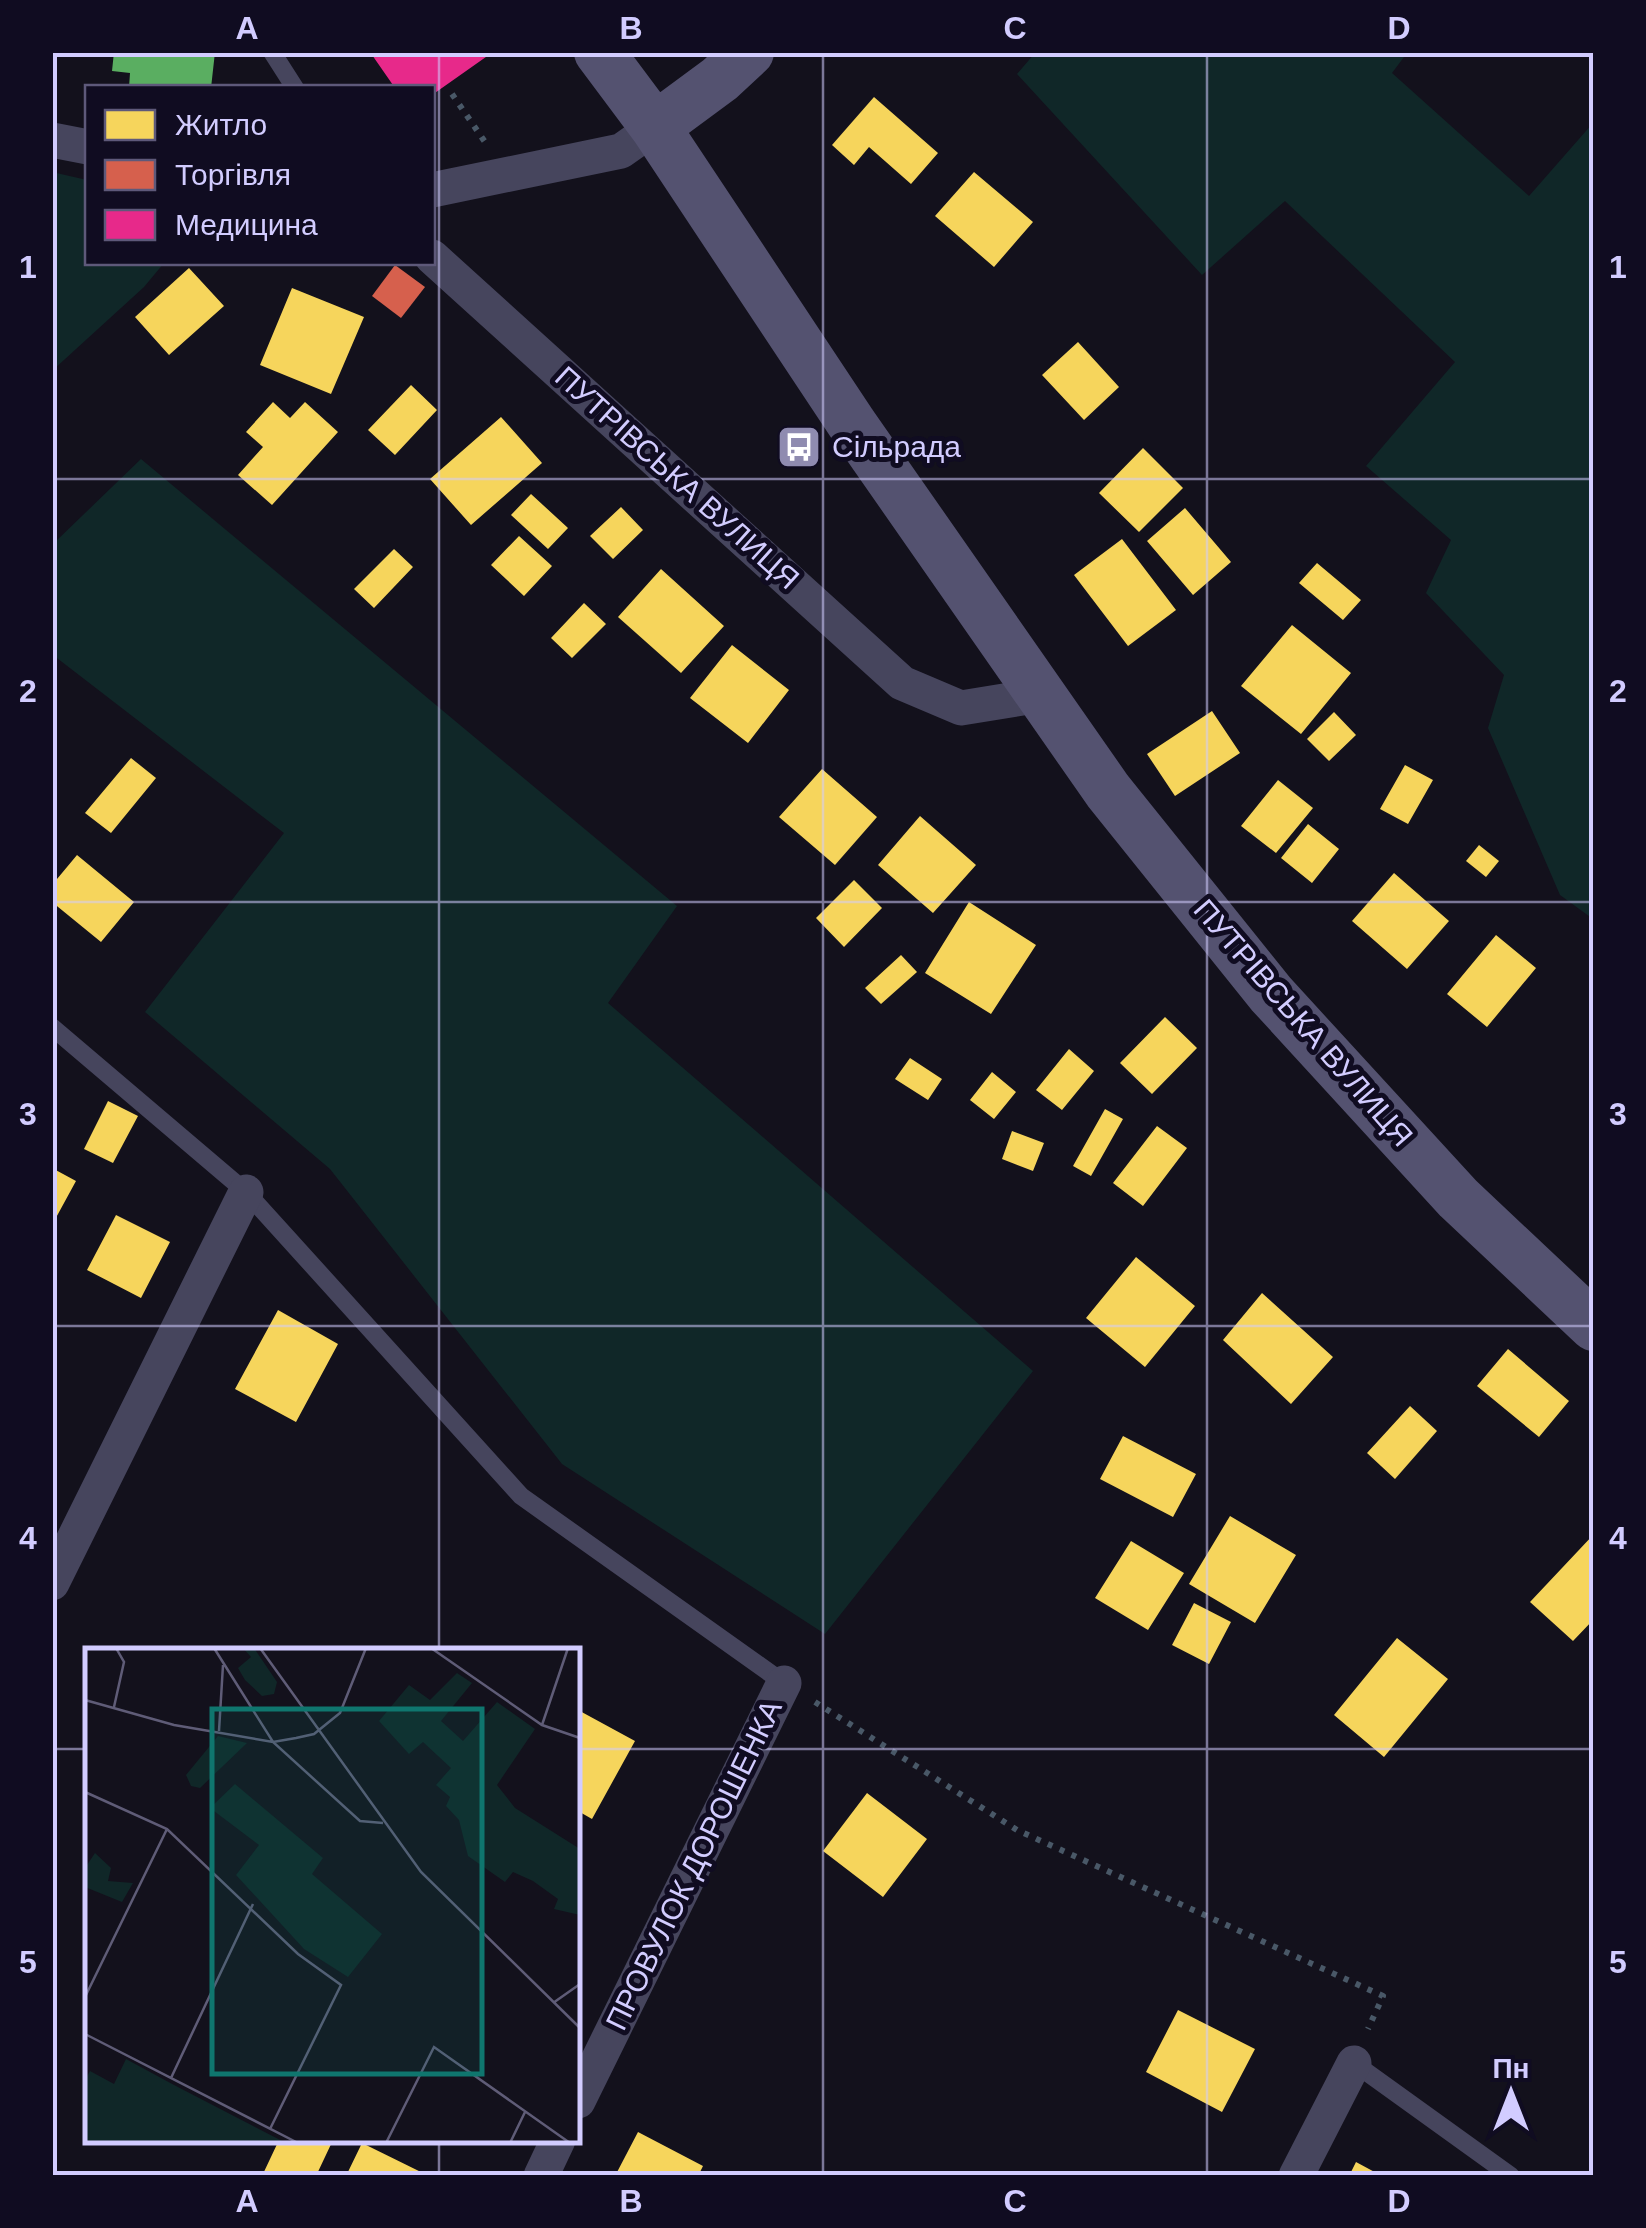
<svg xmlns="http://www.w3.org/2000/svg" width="1646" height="2228" font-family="Arial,sans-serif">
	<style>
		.green { fill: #102728 }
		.homes { fill: #f6d55c }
		.shops { fill: #d6604d }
		.health { fill: #e7298a }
		.public { fill: #5aae61 }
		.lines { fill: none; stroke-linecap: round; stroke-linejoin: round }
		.path { stroke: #495867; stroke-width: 6; stroke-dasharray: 5 8; stroke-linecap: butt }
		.lane { stroke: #46455d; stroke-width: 18 }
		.street { stroke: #46455d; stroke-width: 35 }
		.secondary { stroke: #545270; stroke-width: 50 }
		.grid { fill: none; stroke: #d2ccff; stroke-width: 2.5; stroke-opacity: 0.55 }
		.labels { text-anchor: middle; stroke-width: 10; stroke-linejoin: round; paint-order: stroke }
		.poi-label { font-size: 30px; fill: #d2ccff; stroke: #100c21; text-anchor: start }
		.street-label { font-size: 30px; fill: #d2ccff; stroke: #100c21 }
		.inset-road { fill: none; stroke: #5f5c77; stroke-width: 2.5 }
		.view { fill: #0f766e; fill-opacity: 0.15; stroke: #0f766e; stroke-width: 5 }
		.inset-edge { fill: none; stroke: #d2ccff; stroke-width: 5 }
		.neatline { fill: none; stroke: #d2ccff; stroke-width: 4 }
		.grid-label { font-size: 32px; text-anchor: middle; font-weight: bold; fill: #d2ccff }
	</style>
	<rect width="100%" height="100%" fill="#13111c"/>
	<!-- green -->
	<path class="green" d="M1035,53H1407L1392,73L1529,196L1593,123V919L1560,895L1488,728L1504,675L1426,593L1451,540L1366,466L1455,362L1285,201L1202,275L1017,74Z
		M52,172L87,180L88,262L164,263L144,287L53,370Z
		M141,459L677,906L608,1003L1033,1371L825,1634L562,1464L330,1169L145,1012L284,833L53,655V544Z"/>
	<!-- homes -->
	<path class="homes" d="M874,97L938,153L911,184L869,147L854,165L832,145Z
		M974,172L1033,222L994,267L935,216Z
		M189,268L224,306L169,355L135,317Z
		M292,288L364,317L331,394L260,365Z
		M1078,342L1119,387L1084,420L1042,375Z
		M411,385L437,410L395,455L368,430Z
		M273,402L290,418L305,402L338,432L272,505L238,475L263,447L246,432Z
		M501,417L542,463L471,525L430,479Z
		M1143,448L1183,488L1139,532L1099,493Z
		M531,494L568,528L548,549L511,515Z
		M621,507L643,530L613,559L590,536Z
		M1185,508L1231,562L1193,595L1147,541Z
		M519,536L552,566L524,596L491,565Z
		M1122,539L1176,610L1128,646L1074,575Z
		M394,549L413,567L374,608L354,589Z
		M1317,563L1361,600L1343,620L1299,583Z
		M661,569L724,626L681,673L618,617Z
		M584,603L606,624L572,658L551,638Z
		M1292,625L1351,673L1301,734L1241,686Z
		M732,645L789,690L748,743L690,698Z
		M1212,711L1240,753L1175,796L1147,754Z
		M1334,712L1356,735L1329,761L1307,739Z
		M131,758L156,778L111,833L85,813Z
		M1405,765L1433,780L1408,824L1380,809Z
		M822,769L877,817L835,865L779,817Z
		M1278,780L1313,808L1276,853L1241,826Z
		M920,816L976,865L933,913L878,865Z
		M1308,824L1339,849L1312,883L1281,858Z
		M1479,845L1499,861L1486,877L1466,861Z
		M77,855L134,902L101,942L52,902V885Z
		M1394,873L1449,921L1407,969L1352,921Z
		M854,880L882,908L844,947L816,918Z
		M969,902L1036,945L991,1014L925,973Z
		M1496,935L1536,968L1487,1027L1447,994Z
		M901,955L917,972L881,1004L865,988Z
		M1165,1017L1197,1048L1152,1094L1120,1063Z
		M1069,1049L1094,1071L1062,1110L1036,1090Z
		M910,1058L942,1079L928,1100L895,1079Z
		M992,1072L1016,1092L994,1119L970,1100Z
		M108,1101L138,1116L113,1163L84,1149Z
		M1105,1109L1123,1119L1091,1176L1073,1166Z
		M1157,1126L1187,1148L1143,1206L1113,1183Z
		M1012,1131L1044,1143L1033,1171L1002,1159Z
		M52,1168L76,1181L52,1225Z
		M116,1215L170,1242L141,1298L87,1270Z
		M1136,1257L1195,1306L1145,1367L1086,1318Z
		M1262,1293L1333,1357L1291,1404L1223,1340Z
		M278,1310L338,1344L296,1422L235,1389Z
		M1508,1349L1569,1401L1539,1437L1477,1386Z
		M1410,1406L1437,1431L1395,1479L1367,1453Z
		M1123,1436L1196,1474L1173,1517L1100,1479Z
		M1230,1516L1296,1555L1255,1623L1189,1584Z
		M1594,1534V1619L1573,1641L1530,1602Z
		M1131,1541L1184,1573L1148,1630L1095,1598Z
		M1194,1603L1231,1622L1209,1664L1172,1645Z
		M1397,1638L1448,1679L1384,1757L1334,1715Z
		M578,1710L635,1741L592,1819L578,1811Z
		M867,1793L927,1839L883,1897L823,1851Z
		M1178,2010L1255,2049L1222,2112L1146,2072Z
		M638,2132L703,2166L698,2176H615Z
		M279,2140H333L316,2176H262Z
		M362,2143L429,2176H346Z
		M1356,2162L1382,2176H1349Z"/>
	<!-- shops -->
	<path class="shops" d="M395,265L425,287L401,318L372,296Z"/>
	<!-- health -->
	<path class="health" d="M370,52H493L432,95V88H395Z"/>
	<!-- public -->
	<path class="public" d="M114,52H215L211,88H129L130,73L112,71Z"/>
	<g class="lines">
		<!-- path -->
		<path class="path" d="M452,94L485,142
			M815,1702L1017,1830L1383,1996L1368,2029"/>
		<!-- lane -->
		<path class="lane" d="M272,52L295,88
			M52,1027L246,1192L521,1496L784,1683
			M1354,2063L1511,2176"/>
		<!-- street -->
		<path class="street" d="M52,140L88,147
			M432,190L621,151L655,127
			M432,257L902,683L961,708L1041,695
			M52,1583L246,1192
			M578,2101L784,1683
			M541,2176L558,2140
			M1296,2176L1354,2063"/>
		<!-- secondary -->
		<path class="secondary" d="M599,52L655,127L852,424L1108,791L1271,994L1458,1198L1594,1326
			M655,127L720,79L749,52"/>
	</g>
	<!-- grid -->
	<path class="grid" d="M439,52V1650M823,52V2176M1207,52V2176M52,479H1594M52,902H1594M52,1326H1594M52,1749H88M578,1749H1594M439,2140V2176"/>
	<!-- icons -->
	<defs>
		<symbol id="bus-square" viewBox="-11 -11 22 22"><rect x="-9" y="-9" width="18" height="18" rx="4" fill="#8f8bb0" stroke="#100c21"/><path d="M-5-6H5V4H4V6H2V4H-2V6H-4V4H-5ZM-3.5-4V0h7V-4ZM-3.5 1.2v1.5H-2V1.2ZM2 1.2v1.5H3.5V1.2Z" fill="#fff"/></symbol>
	</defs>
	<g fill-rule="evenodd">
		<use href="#bus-square" x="774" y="422" width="50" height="50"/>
	</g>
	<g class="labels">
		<!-- poi labels -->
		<g class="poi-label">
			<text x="832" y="457">Сільрада</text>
		</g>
		<!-- street labels -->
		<g class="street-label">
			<text transform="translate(677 478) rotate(42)" y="10">ПУТРІВСЬКА ВУЛИЦЯ</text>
			<text transform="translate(1303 1023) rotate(49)" y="10">ПУТРІВСЬКА ВУЛИЦЯ</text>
			<text transform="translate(694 1865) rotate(-64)" y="10">ПРОВУЛОК ДОРОШЕНКА</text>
		</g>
	</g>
	<!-- overview -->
	<g transform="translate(85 1648)">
		<rect width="495" height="495" fill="#13111c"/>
		<path d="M158,0H169L192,34L189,46L177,48L160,32L153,20L166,9ZM372,25L387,35L356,73L378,93L412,54L450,81L412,137L430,160L495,201V267L469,261L473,251L448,233L428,224L420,234L383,208L374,172L361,158L365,149L351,137L366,120L338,94L324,106L294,73L324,37L345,52ZM133,88L162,95L115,140L106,138L101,127ZM150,136L238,210L227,226L297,286L263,329L219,301L151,227L174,197L125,160ZM10,205L26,220L23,233L48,235L37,254L0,239V220ZM41,411L89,437L201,495H0V432L5,423L29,436Z" fill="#102728"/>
		<path class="inset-road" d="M129,0L188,94L275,173L298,175M175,0L336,224L495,380M346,0L457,77L495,90M0,52L89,77L188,94L211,90L229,86L255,65L281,0M29,59L39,14L31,0M457,77L483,0M134,83L138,17M0,144L82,181L213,306L256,337L185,481M0,349L82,181M468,355L495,336M0,386L213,495M86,430L168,256M301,495L349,399L485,495M425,495L440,464"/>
		<path class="view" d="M127,61H397V426H127Z"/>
		<rect width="495" height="495" class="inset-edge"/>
	</g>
	<!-- border -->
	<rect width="1646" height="2228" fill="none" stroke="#100c21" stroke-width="110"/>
	<!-- legend -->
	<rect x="85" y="85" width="350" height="180" fill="#100c21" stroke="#5e597a" stroke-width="2.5"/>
	<rect x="105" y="110" width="50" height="30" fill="#f6d55c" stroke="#5e597a" stroke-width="2.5"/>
	<text x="175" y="135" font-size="30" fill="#d2ccff">Житло</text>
	<rect x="105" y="160" width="50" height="30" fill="#d6604d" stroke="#5e597a" stroke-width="2.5"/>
	<text x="175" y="185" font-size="30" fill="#d2ccff">Торгівля</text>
	<rect x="105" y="210" width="50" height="30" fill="#e7298a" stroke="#5e597a" stroke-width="2.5"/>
	<text x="175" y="235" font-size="30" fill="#d2ccff">Медицина</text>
	<!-- north arrow -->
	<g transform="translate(1511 2093)" stroke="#100c21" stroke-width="8" paint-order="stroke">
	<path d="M0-8L18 38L0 25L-18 38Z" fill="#d2ccff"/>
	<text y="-15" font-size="28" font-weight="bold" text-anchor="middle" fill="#d2ccff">Пн</text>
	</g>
	<rect x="55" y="55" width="1536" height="2118" class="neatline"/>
	<g class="grid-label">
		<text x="247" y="39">A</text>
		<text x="631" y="39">B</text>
		<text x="1015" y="39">C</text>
		<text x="1399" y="39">D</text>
		<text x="28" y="278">1</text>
		<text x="1618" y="278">1</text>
		<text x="28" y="702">2</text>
		<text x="1618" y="702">2</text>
		<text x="28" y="1125">3</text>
		<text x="1618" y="1125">3</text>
		<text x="28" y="1549">4</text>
		<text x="1618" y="1549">4</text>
		<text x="28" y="1973">5</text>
		<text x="1618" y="1973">5</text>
		<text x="247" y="2212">A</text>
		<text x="631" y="2212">B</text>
		<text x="1015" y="2212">C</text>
		<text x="1399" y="2212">D</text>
	</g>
</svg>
